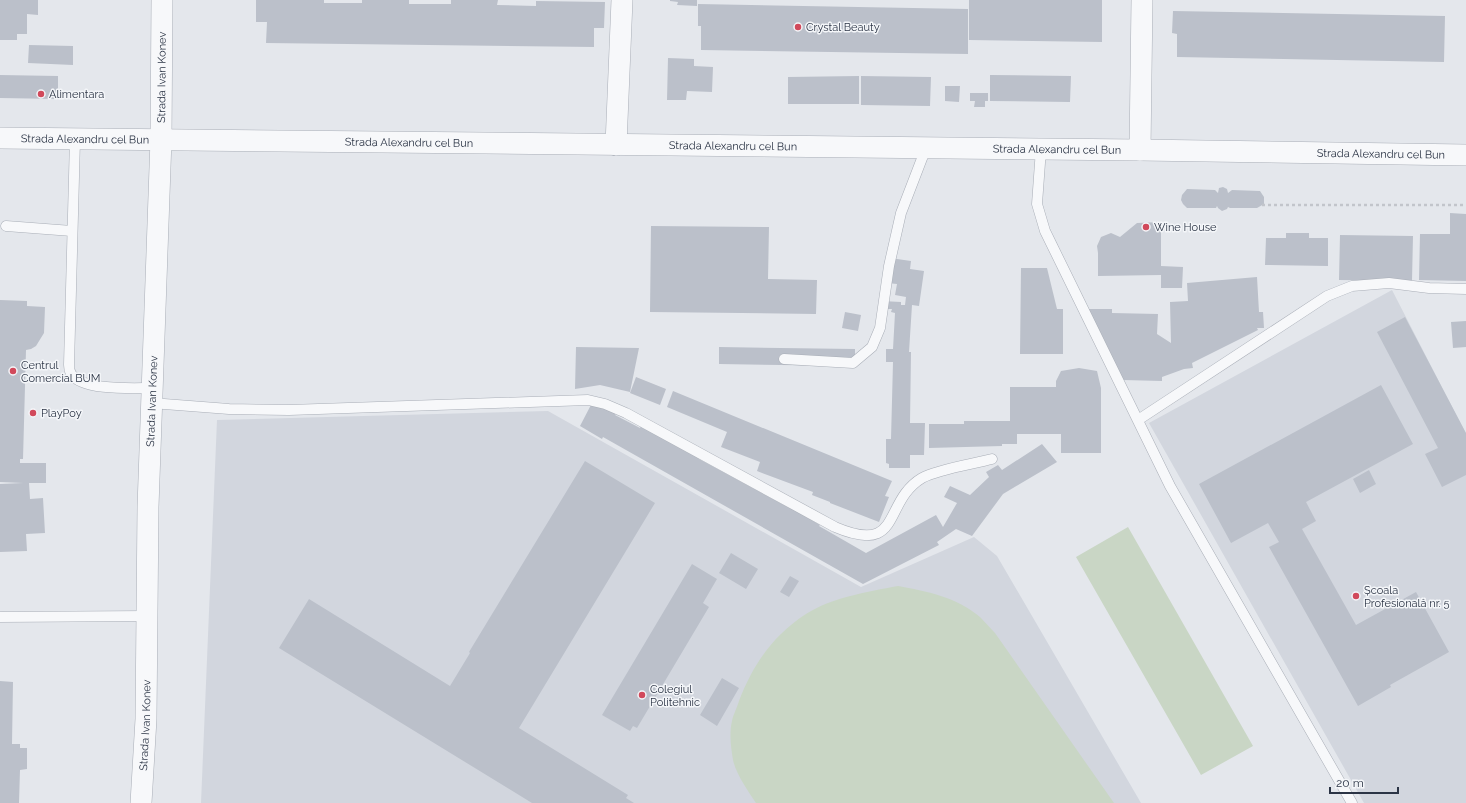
<svg xmlns="http://www.w3.org/2000/svg" width="1466" height="803" font-family="Raleway,sans-serif">
	<style>
		.built { fill: #d2d6de }
		.green { fill: #c9d6c5 }
		.building { fill: #bbc0ca }
		.lines { fill: none; stroke-linecap: round; stroke-linejoin: round }
		.lane-casing { stroke: #a9aeb7; stroke-width: 11 }
		.street-casing { stroke: #a9aeb7; stroke-width: 22 }
		.path { stroke: #c2c5cb; stroke-width: 2.5; stroke-dasharray: 3 3; stroke-linecap: butt }
		.lane { stroke: #f7f8fa; stroke-width: 10 }
		.street { stroke: #f7f8fa; stroke-width: 21 }
		.poi-dot { fill: #d1495b; stroke: #f4f6f9; stroke-width: 1.5 }
		.labels { text-anchor: middle; stroke-width: 3; stroke-linejoin: round; paint-order: stroke }
		.poi-label { font-size: 11px; fill: #2b3445; stroke: #f4f6f9; text-anchor: start }
		.street-label { font-size: 11px; fill: #2b3445; stroke: #f4f6f9 }
	</style>
	<rect width="100%" height="100%" fill="#e4e7ec"/>
	<!-- built -->
	<path class="built" d="M1392,290L1466,434V803H1364L1149,423Z
		M548,411L861,587L974,537L997,556L1141,803H201L217,420Z"/>
	<!-- green -->
	<path class="green" d="M1128,527L1253,746L1201,775L1076,557Z
		M898,586C926,591 957,597 980,617C985,622 990,628 995,633L1114,803H756C748,791 736,774 733,760C731,748 729,734 732,721C733,715 737,708 739,701C753,665 772,636 806,614C833,597 867,592 898,586Z"/>
	<!-- building -->
	<path class="building" d="M0,0H38V15L27,14V34H17V40H0Z
		M256,0H324V3H362V0H409V4H451V0H498L497,5L536,6V1L605,2L604,28H594V47L266,43L267,22H256Z
		M670,0H697V6L677,5L678,2L670,1Z
		M969,0H1102V42L969,40Z
		M698,4L968,9V54L701,50V26H698Z
		M1173,11L1445,16L1444,62L1177,57V34L1172,33Z
		M29,45L73,46V65L28,63Z
		M668,58L694,59V66L713,67L712,92L687,91L686,100H667Z
		M0,75L58,76V99L0,98Z
		M990,75L1071,76L1070,102L990,101Z
		M859,76V104H788V77Z
		M861,76L931,77L930,106L861,105Z
		M945,86H960L959,102L945,101Z
		M970,93H988V101H985V107H974L975,101H970Z
		M1223,187L1227,189L1228,193L1232,190L1260,191L1264,197V204L1257,208H1230L1228,207L1227,209L1222,211L1218,208L1217,206L1216,208H1187L1183,204L1181,200L1182,195L1187,189L1215,190L1218,193L1219,188Z
		M1450,213L1466,214V281L1419,280L1420,234H1450Z
		M1161,222V266L1183,267L1182,288H1161V275L1098,276V253L1097,246L1101,237L1111,233L1120,237L1137,223Z
		M651,226L769,227L768,279L817,280L816,314L650,312Z
		M1286,233H1309V238H1328V266L1265,265L1266,238H1286Z
		M1340,235L1413,236L1412,281L1339,280Z
		M890,258L911,261L910,269L924,271L919,306L912,305L909,352H911L910,423H925L924,455H910V468H889V464L886,463V439H891L893,362H886V349H893L895,313L891,312L892,309H881L882,301L901,302V305H905L906,297L895,295L897,284L887,283Z
		M1021,268H1047L1057,309H1063V354H1020Z
		M1257,277L1259,312H1263L1264,328H1257L1258,330L1192,363L1193,368L1184,369L1162,377V381L1123,380L1087,309H1112V313L1158,314L1157,334L1171,343L1170,302L1188,301L1187,283Z
		M0,300L27,301V306L45,307L44,333L36,346L31,349L26,350L23,459H20V463H46V483H29L30,499L43,498L45,533L26,534L27,551L0,552V484L23,483L0,482Z
		M845,312L861,315L858,331L842,328Z
		M1405,317L1466,433V475L1442,487L1425,454L1438,448L1377,332Z
		M1466,321V347L1453,348L1451,322Z
		M576,347L639,348L630,392L600,385L575,389Z
		M719,347L855,349V366L719,364Z
		M1079,368L1097,371L1101,388V453H1061V434H1017V444H1002V446L929,448V424H964V421H1010V387H1056V381L1061,371Z
		M636,377L666,389L660,405L630,393Z
		M1381,385L1413,444L1306,502L1316,521L1302,529L1356,625L1416,592L1449,652L1390,685L1391,687L1358,706L1269,547L1279,542L1268,523L1231,543L1199,484Z
		M673,391L892,481L885,496L889,497L879,522L830,503V502L812,495L813,492L757,471L760,462L721,447L727,432L667,407Z
		M593,401L616,413L615,415L640,428L641,426L700,457L699,459L791,509V508L820,525L819,526L866,553L936,515L943,527L957,503L944,497L950,486L970,495L989,477L986,472L998,465L1002,470L1042,444L1057,462L1003,494L972,536L956,529L937,542L939,545L863,584L603,437L602,439L580,426Z
		M585,461L655,503L519,728L628,795L626,798L634,803H532L279,648L309,599L450,686L470,653L469,652Z
		M1369,470L1376,484L1360,493L1353,479Z
		M731,553L758,569L746,589L719,573Z
		M692,564L717,579L703,603L709,607L637,728L633,726L630,731L602,715Z
		M790,576L799,581L789,597L780,592Z
		M722,678L739,688L717,726L700,715Z
		M0,681L13,682L12,744H20V748H27V769L20,770L19,803H0Z"/>
	<g class="lines">
		<defs>
			<path id="lane" d="M75,139L69,365C69,368 70,372 71,374C83,391 133,388 152,388
				M1041,149L1037,204L1045,231L1170,486L1352,803
				M6,226L72,231
				M784,359L853,363L872,347L880,328L889,266L901,213L926,148
				M151,403L229,409L289,410L588,400L605,404L626,413L835,527C903,556 882,502 922,478C938,469 973,464 992,459
				M1138,420L1327,296L1352,286L1389,283L1429,288L1466,289
				M0,617L147,616"/>
			<g id="street">
				<path id="s1" d="M0,138L1140,150L1466,155"/>
				<path d="M616,145L622,0"/>
				<path d="M1140,150L1142,0"/>
				<path id="s2" d="M141,803L146,719L148,507L161,139L162,0"/>
			</g>
		</defs>
		<!-- lane casing -->
		<use href="#lane" class="lane-casing"/>
		<!-- street casing -->
		<use href="#street" class="street-casing"/>
		<!-- path -->
		<path class="path" d="M1262,205H1466"/>
		<!-- lane -->
		<use href="#lane" class="lane"/>
		<!-- street -->
		<use href="#street" class="street"/>
	</g>
	<!-- markers -->
	<g class="poi-dot">
		<circle cx="798" cy="27" r="4"/>
		<circle cx="41" cy="94" r="4"/>
		<circle cx="1146" cy="227" r="4"/>
		<circle cx="13" cy="371" r="4"/>
		<circle cx="33" cy="413" r="4"/>
		<circle cx="1356" cy="596" r="4"/>
		<circle cx="642" cy="695" r="4"/>
	</g>
	<g class="labels">
		<!-- poi labels -->
		<g class="poi-label">
			<text x="806" y="31">Crystal Beauty</text>
			<text x="49" y="98">Alimentara</text>
			<text x="1154" y="231">Wine House</text>
			<text x="21" y="369">Centrul<tspan x="21" dy="13">Comercial BUM</tspan></text>
			<text x="41" y="417">PlayPoy</text>
			<text x="1364" y="594">Școala<tspan x="1364" dy="13">Profesională nr. 5</tspan></text>
			<text x="650" y="693">Colegiul<tspan x="650" dy="13">Politehnic</tspan></text>
		</g>
		<!-- street labels -->
		<g class="street-label">
			<text dy="4" stroke="none"><textPath href="#s2" startOffset="726">Strada Ivan Konev</textPath></text>
			<text dy="4" stroke="none"><textPath href="#s1" startOffset="85">Strada Alexandru cel Bun</textPath></text>
			<text dy="4" stroke="none"><textPath href="#s1" startOffset="409">Strada Alexandru cel Bun</textPath></text>
			<text dy="4" stroke="none"><textPath href="#s1" startOffset="733">Strada Alexandru cel Bun</textPath></text>
			<text dy="4" stroke="none"><textPath href="#s1" startOffset="1057">Strada Alexandru cel Bun</textPath></text>
			<text dy="4" stroke="none"><textPath href="#s1" startOffset="1381">Strada Alexandru cel Bun</textPath></text>
			<text dy="4" stroke="none"><textPath href="#s2" startOffset="402">Strada Ivan Konev</textPath></text>
			<text dy="4" stroke="none"><textPath href="#s2" startOffset="78">Strada Ivan Konev</textPath></text>
		</g>
	</g>
	<!-- scale -->
	<path d="M1330 787v6h68v-6" fill="none" stroke="#2b3445" stroke-width="2"/>
	<text x="1336" y="787" font-size="12" fill="#2b3445" stroke="#f4f6f9" stroke-width="3" paint-order="stroke">20 m</text>
</svg>
